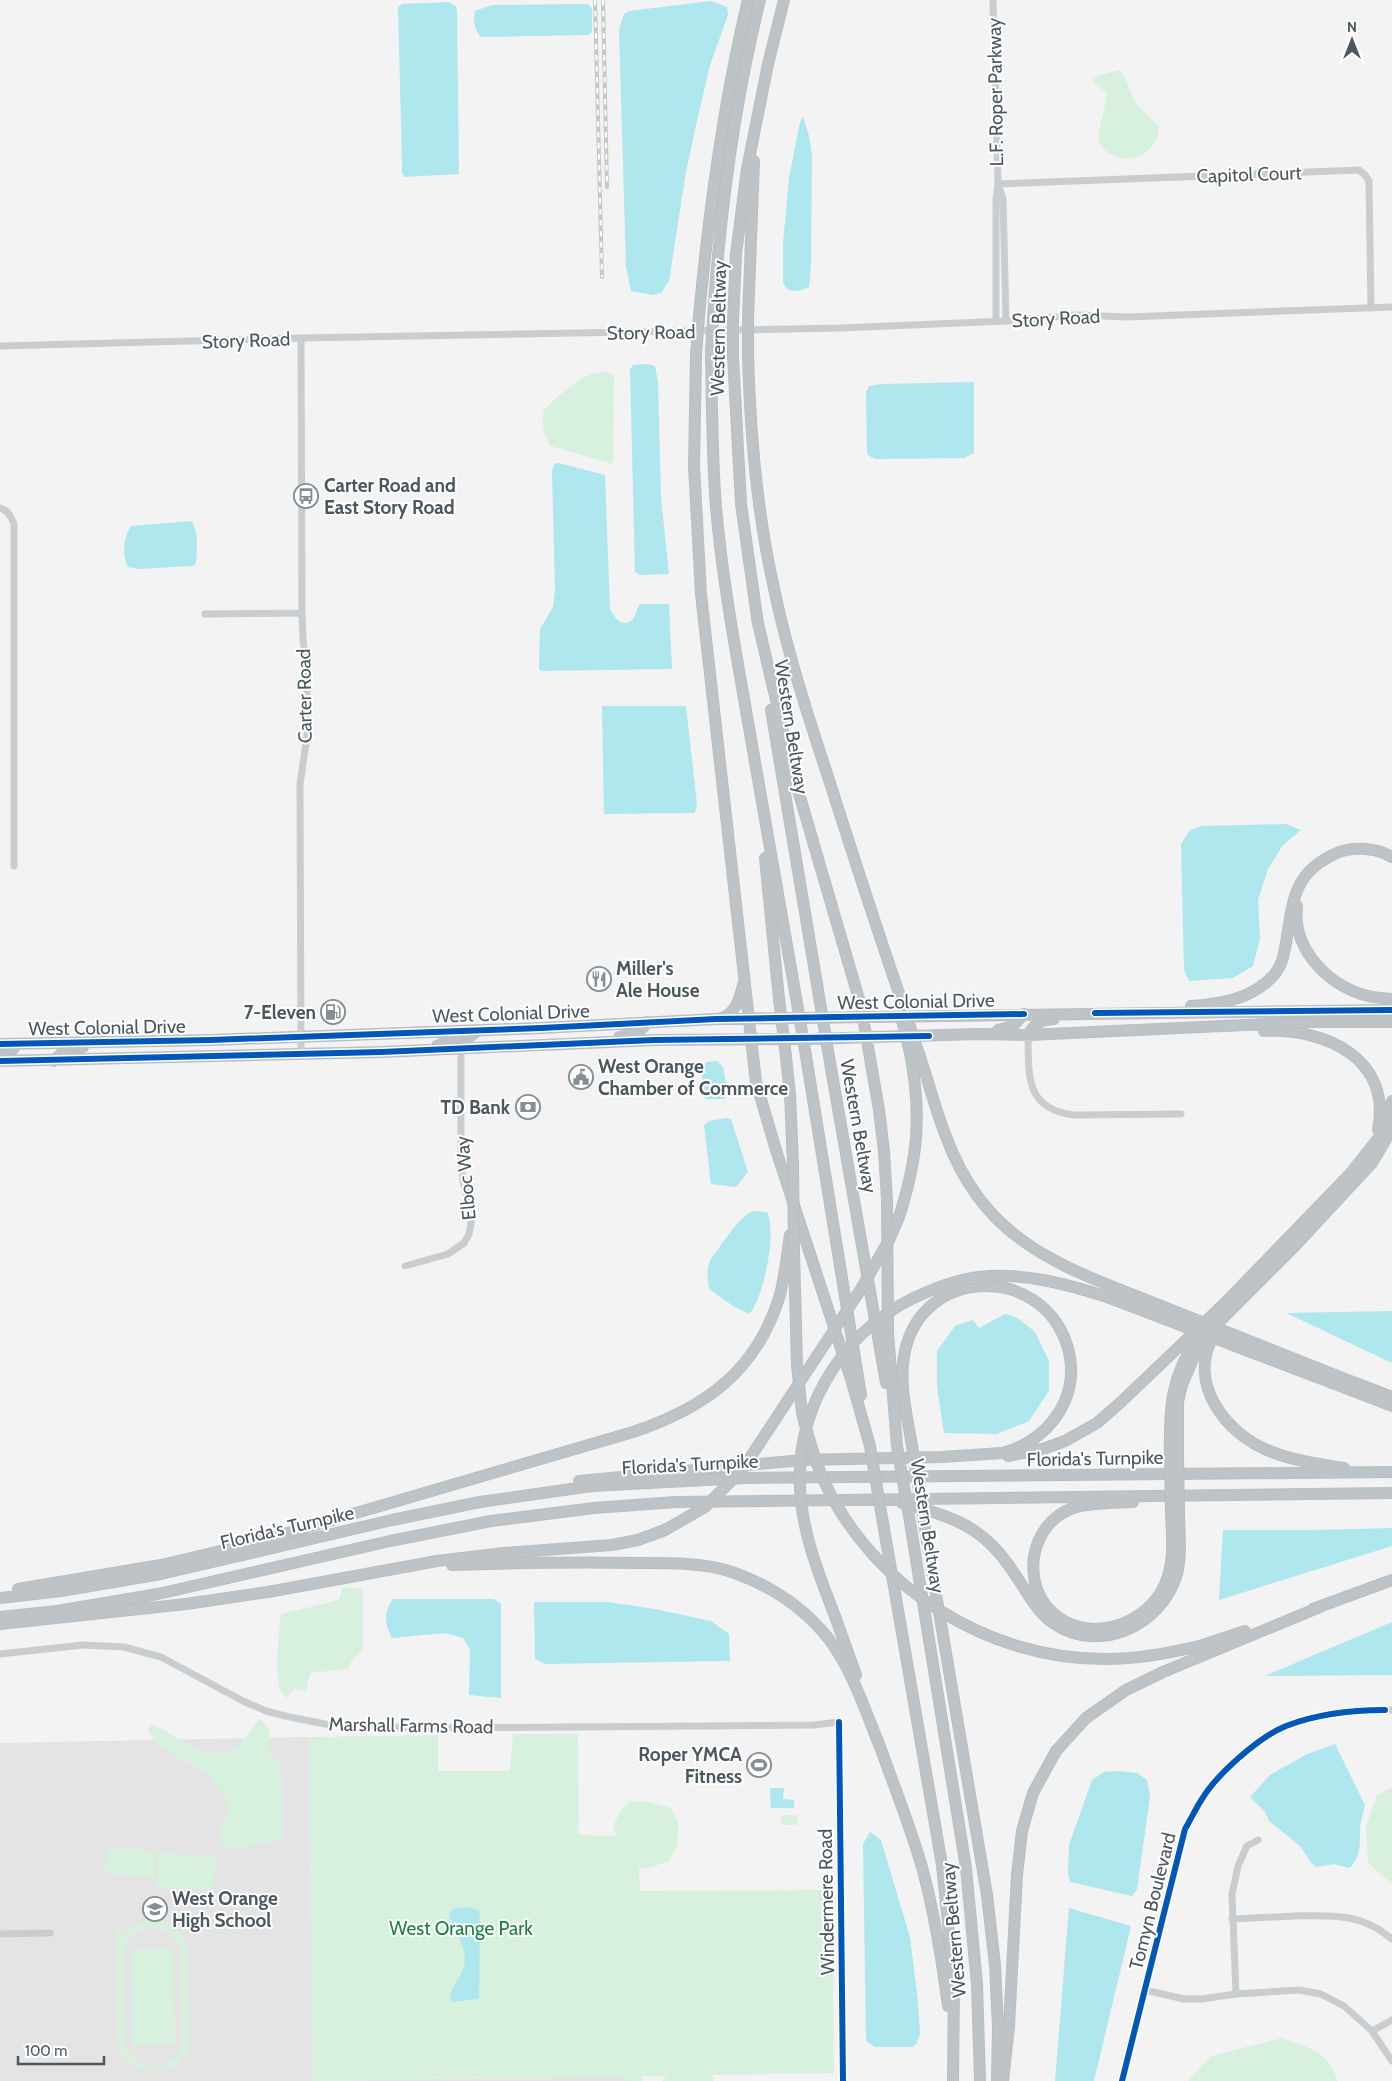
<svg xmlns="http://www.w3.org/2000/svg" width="1392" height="2081" font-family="Cabin,sans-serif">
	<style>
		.education { fill: #e5e4e5 }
		.green { fill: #d8f1df; fill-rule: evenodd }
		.water { fill: #aee7ed }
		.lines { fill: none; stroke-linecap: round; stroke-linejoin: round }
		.highway-casing { stroke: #b8bec2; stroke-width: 12 }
		.minor { stroke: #cacdcf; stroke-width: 7 }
		.highway { stroke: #bdc3c6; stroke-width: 10 }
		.rail-casing { stroke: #c6c8ca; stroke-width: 4 }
		.rail { stroke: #fff; stroke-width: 2; stroke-dasharray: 5.5; stroke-linecap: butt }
		.highway-bridge-casing { stroke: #b8bec2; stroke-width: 12; stroke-linecap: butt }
		.highway-bridge { stroke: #bdc3c6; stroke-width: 10 }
		.cycleway-casing { stroke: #fff; stroke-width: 9 }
		.cycleway { stroke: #0057b8; stroke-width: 6 }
		.labels { text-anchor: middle; stroke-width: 4; stroke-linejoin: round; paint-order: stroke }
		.street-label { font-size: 19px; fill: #4a575f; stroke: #fff }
		.poi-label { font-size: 19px; font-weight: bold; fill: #4a575f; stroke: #fff; text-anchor: start }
		.park-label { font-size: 19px; fill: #1a8143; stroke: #fff }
	</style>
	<rect width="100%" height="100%" fill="#f3f3f3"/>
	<!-- education -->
	<path class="education" d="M309,1737L313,2081L626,2076V2081H0V1743Z"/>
	<!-- green -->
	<path class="green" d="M1121,70L1136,104L1159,126C1159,150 1133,166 1112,155C1106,153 1102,146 1098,141C1099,124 1105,111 1107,93L1092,81L1098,75Z
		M606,371L614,375L613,464L550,446C545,437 540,421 544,411C547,404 579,379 587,376C593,373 600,373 606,371Z
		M343,1587L363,1589V1650L352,1660L348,1669L310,1673L306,1691L294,1689L287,1698C285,1696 281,1692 280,1689C274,1673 279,1632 281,1614L339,1600Z
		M258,1719C274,1727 268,1738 270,1753L279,1760L282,1779L283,1839C263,1843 237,1853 218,1843L229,1807L223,1795L206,1772L176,1757L158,1745L148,1731L151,1725C160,1726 166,1732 175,1737C215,1759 234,1763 258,1719Z
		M513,1734H578L579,1835L616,1836L613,1826L621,1810L630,1801L647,1802L671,1808L679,1824L677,1845L669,1861L649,1868H639L640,1891L832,1890L834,2073L712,2075L714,2081H662L667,2076H642L643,2081H626V2076L312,2081L309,1737L438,1735V1771H510Z
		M1392,1787V1884L1368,1863L1366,1826L1377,1795Z
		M781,1815H797V1825H781Z
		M107,1847L156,1851L154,1878L105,1873Z
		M159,1853L216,1857L213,1891L156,1887Z
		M151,1919C172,1921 186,1934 188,1955C188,1975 189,1996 189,2016C189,2027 191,2040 187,2050C175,2081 122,2078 118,2040L115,1929H123V1933L135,1924ZM147,1927C165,1926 178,1937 180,1955C181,1975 181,1996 182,2016C182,2026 184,2037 181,2047C172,2078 128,2070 125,2039L124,1951L131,1936Z
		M173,1949L175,2044L132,2045L131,1950Z
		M1282,2038C1310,2049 1326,2049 1338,2081H1188L1211,2056Z"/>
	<!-- water -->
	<path class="water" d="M711,1L727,7L728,15L710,65L697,121L686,172L669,281L661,293L652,295L631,291L626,267L619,29L624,14L629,11Z
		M449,2L456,6L457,12L459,174L405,177L402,173V164L398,7L403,4Z
		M588,4L592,9V32L588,35L481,37C474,30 473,20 475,11L492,5Z
		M803,117L809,136L812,155L811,266L809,287C799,292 787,294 783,282V244L789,178L800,122Z
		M648,364L655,366L658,382L661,498L669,574L640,575L635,572L630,369L633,365Z
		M974,382V453L964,458L875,459L869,456L867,453L866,392L869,386L880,384Z
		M559,463L605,475L610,609C614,617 623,630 633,619C636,615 637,608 640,604H669L672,669L542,671L539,669L540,629L553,607L555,591L552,471L554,464Z
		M191,521C199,530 197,551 196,563L193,566L138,569L128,567C122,555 123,538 131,526Z
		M602,706H686L697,804L695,813L604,814Z
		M1286,824L1301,830L1283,845L1268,869L1258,900L1260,939L1253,966L1233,978L1189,981L1184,970L1181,844L1190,830L1202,826Z
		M717,1061L723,1067L728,1093L725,1099H706C701,1091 700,1071 706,1062Z
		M726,1118L731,1119L748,1172L736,1187L711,1184L704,1125L709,1121Z
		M753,1211L767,1212C777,1230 764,1299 749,1314L733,1306L709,1289C708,1277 705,1267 712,1257C722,1245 739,1216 753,1211Z
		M1392,1311V1363L1286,1313Z
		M1005,1314L1018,1318L1035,1332L1049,1361V1391L1029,1421L997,1434L944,1433L937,1387V1351L955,1326L973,1320L979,1328Z
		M1392,1528V1546L1219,1600L1223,1530H1312Z
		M393,1599H494L501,1604V1698L469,1695L470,1650L463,1638L445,1633L392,1638C384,1624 384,1611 393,1599Z
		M534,1602H608L655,1609L711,1621L729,1634L730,1661L545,1664L535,1659Z
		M1392,1622V1675L1265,1676Z
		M1335,1744L1365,1805C1364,1811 1362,1816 1361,1821C1358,1838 1364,1856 1349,1868L1334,1864L1316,1867L1310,1861L1300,1846L1269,1821L1265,1812L1250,1797L1270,1775L1307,1754Z
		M1118,1771L1137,1773L1147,1780L1150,1797L1137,1889L1132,1896L1070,1882L1068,1873L1069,1845L1092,1780L1104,1772Z
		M770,1788H784L783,1799L794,1800V1808H771Z
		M870,1832L881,1840L910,1937L918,2002L920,2034L917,2043L913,2047H875L866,2041L863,1844Z
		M469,1907L479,1910L480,1921L479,1996V1999L453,2002L450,1998C451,1986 461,1977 464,1966C469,1948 453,1931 449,1914L453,1909Z
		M1069,1908L1131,1926L1094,2081H1055Z"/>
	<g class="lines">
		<defs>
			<path id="highway" d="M699,316C709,209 723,104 748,0
				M713,319C720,211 734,105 760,0
				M748,319L754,161
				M733,320L736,254L747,169L768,64L784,0
				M711,352C712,404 712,456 716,507C722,577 735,647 747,716C764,812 780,907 797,1003
				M748,354C750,430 756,505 772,579C786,649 808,716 830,783C853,855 876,927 901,999
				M696,356L694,466L701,594L756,1082L776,1150L851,1379L870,1446
				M733,356L741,504L758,624
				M757,619L793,773L861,1006L879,1110L884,1151L887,1200L888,1333L897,1446
				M771,710L820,1002
				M765,858L779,999
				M1297,906C1292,947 1325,982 1361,994C1371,998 1382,998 1392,999
				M1191,1006C1222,1004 1252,999 1274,975C1282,966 1284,954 1286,943C1293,901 1293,872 1337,853C1353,846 1377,848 1392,857
				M721,1018C737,1014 740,996 744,982
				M998,1030L1013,1026L1024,1014
				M1264,1031C1325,1028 1392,1058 1378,1130
				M1028,1035C1035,1023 1040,1020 1054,1019
				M619,1037C631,1034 640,1034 647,1022
				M0,1044L211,1040L541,1028L716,1019L1392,1010
				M437,1046L455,1038L463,1031
				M461,1048L464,1041L479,1030
				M805,1050L861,1395
				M828,1051L886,1383
				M919,1054C928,1080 935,1108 945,1134C981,1233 1047,1262 1139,1297
				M0,1056L9,1054L17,1044
				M786,1057L790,1095L793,1163
				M0,1061L382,1052L654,1040L809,1039L978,1034L1028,1035L1312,1022H1392
				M54,1061L64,1051L83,1047
				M899,1217C918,1158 922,1114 910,1053
				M794,1251L797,1365L802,1413
				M1214,1335C1186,1383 1226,1435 1272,1452C1295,1461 1319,1464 1344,1468
				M1335,1375L1392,1397
				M1332,1383L1392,1406
				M1170,1455C1169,1405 1171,1376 1200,1333
				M1178,1455V1402L1182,1385L1197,1350L1216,1325L1295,1246L1372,1163L1392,1129
				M1008,1456L1043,1449L1065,1441L1097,1423L1121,1402L1228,1300L1350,1174L1381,1135L1392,1101
				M579,1481L802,1460L942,1457L1002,1453C1030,1446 1053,1428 1065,1401C1072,1384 1073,1364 1067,1345C1041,1264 923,1267 905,1351C898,1382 907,1415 912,1446
				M1133,1502C1114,1503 1092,1502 1073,1508C1031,1523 1020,1580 1051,1611C1086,1646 1147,1626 1165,1584C1175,1562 1172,1537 1171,1513
				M902,1503C953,1517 984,1526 1014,1573C1026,1590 1036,1611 1053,1623C1100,1655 1162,1625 1177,1574C1182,1554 1179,1533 1179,1513
				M910,1522L966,1868L977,1984L980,2081
				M883,1523L942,1865L954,1981L953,2081
				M924,1523L987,1895L995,1965L998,2027L997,2081
				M452,1565C513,1563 574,1562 634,1563C666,1563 702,1562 732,1572C769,1585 803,1607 828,1638C852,1669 865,1710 880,1747
				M18,1589L161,1565L250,1544L633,1432C705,1408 757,1371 780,1295C785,1275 787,1255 790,1235
				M0,1598L61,1591L161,1574L392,1520L480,1502L592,1486L745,1478L1392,1472
				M1313,1609L1392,1580
				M0,1617L57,1611L158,1594L390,1541L491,1521L594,1508L676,1502L1392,1493
				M836,1619L856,1675
				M0,1624L186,1604L268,1592L437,1561L504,1553L612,1545L638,1540L665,1530
				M1203,1645L1245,1631
				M878,1741C893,1784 911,1827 923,1871C935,1916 942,1960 948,2006
				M1003,2081L1009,2026L1017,1875L1022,1831L1033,1793L1056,1751L1086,1718L1126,1690L1163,1672L1320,1607"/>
		</defs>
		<!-- highway casing -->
		<use href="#highway" class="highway-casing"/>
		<!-- minor -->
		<path class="minor" d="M993,0L998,184L996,199V321
			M998,184L1359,170L1365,175L1369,181L1371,308
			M999,187L1003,199L1006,321
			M301,338L302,613L303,639L307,676V736L300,784L301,1054
			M0,346L301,338L841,328L1006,321L1076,315L1127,317L1392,307
			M0,508C8,510 11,517 14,524V866
			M205,614L302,613
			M1028,1035C1029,1074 1024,1109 1074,1115L1181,1114
			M405,1266L448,1254L464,1243L469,1234L472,1218L463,1181L461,1155V1048
			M0,1654L83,1645L124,1647L161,1657L243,1701L266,1711L285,1716L330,1725L428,1728L814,1725L839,1722L843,2081
			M1232,1919C1253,1918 1273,1917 1294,1916C1332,1915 1362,1913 1392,1939
			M0,1934L50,1933
			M1145,1990L1184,1999H1202L1236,1994L1299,1990L1321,1994L1344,2006L1372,2031L1392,2061
			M1236,1994L1232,1894L1238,1866L1247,1846L1258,1840
			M1372,2031L1392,2020
			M1122,2081L1185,1829C1191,1819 1196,1808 1202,1799C1217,1774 1259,1737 1286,1726C1319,1713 1357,1708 1392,1710"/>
		<!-- highway -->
		<use href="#highway" class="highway"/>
		<defs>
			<path id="rail" d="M595,0L602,277
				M603,0L607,187"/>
		</defs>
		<!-- rail casing -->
		<use href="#rail" class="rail-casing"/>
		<!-- rail -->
		<use href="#rail" class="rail"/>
		<defs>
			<path id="highway-bridge" d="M748,319V354
				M733,320V356
				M711,352L713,319
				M696,356L699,316
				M779,999L786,1057
				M901,999L919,1054
				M820,1002L828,1051
				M797,1003L805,1050
				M902,1020L910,1053
				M793,1163L794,1251
				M1139,1297L1335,1375
				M802,1413C808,1436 814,1459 824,1481C873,1587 988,1660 1106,1659C1139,1659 1171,1653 1203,1645
				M870,1446L883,1523
				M897,1446L910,1522
				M912,1446L924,1523
				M1170,1455L1171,1513
				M1178,1455L1179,1513
				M665,1530L705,1507L742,1470L861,1289L889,1240L899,1217
				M836,1619C820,1577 802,1534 800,1488C796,1402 848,1324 927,1292C946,1284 968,1277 989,1276C1029,1274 1066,1284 1104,1296L1332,1383"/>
		</defs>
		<!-- highway-bridge casing -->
		<use href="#highway-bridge" class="highway-bridge-casing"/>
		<!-- highway-bridge -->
		<use href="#highway-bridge" class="highway-bridge"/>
		<defs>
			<path id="cycleway" d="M1095,1013L1392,1010
				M0,1044L211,1040L541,1028L716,1019L1024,1014
				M0,1061L382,1052L654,1040L929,1036
				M839,1722L843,2081
				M1122,2081L1185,1829C1191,1819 1196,1808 1202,1799C1217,1774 1259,1737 1286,1726C1317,1714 1352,1710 1385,1710"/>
		</defs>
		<!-- cycleway casing -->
		<use href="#cycleway" class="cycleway-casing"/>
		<!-- cycleway -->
		<use href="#cycleway" class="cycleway"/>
	</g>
	<!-- icons -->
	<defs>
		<symbol id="bus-ring" viewBox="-11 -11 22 22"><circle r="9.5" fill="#fff" stroke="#858e93" stroke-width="1.5"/><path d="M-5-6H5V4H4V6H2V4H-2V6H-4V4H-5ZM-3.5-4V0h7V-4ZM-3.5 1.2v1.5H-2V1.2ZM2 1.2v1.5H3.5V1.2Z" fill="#858e93"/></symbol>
		<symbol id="restaurant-ring" viewBox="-11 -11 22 22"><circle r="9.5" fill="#fff" stroke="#858e93" stroke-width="1.5"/><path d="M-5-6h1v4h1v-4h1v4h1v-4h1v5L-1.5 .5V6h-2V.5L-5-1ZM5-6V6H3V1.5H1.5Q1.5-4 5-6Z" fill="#858e93"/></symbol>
		<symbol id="fuel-ring" viewBox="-11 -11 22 22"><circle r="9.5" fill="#fff" stroke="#858e93" stroke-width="1.5"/><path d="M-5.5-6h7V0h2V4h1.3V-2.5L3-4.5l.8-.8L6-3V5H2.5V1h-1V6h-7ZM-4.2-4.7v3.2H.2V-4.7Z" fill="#858e93"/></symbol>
		<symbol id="civic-ring" viewBox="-11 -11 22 22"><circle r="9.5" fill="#fff" stroke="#858e93" stroke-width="1.5"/><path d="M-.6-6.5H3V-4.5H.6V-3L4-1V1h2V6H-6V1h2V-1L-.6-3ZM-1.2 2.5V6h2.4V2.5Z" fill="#858e93"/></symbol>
		<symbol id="bank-ring" viewBox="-11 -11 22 22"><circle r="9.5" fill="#fff" stroke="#858e93" stroke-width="1.5"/><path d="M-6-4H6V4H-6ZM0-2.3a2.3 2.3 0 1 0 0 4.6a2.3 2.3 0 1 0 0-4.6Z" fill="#858e93"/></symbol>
		<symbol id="stadium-ring" viewBox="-11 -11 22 22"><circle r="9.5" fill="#fff" stroke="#858e93" stroke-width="1.5"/><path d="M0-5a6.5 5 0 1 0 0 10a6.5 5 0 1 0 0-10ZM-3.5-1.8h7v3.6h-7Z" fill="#858e93"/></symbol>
		<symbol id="school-ring" viewBox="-11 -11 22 22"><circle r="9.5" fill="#fff" stroke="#858e93" stroke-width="1.5"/><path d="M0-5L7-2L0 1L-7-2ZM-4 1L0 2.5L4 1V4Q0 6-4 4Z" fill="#858e93"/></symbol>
	</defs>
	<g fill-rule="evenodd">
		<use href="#bus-ring" x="292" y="482" width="28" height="28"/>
		<use href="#restaurant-ring" x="585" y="965" width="28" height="28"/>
		<use href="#fuel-ring" x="319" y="998" width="28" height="28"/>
		<use href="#civic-ring" x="567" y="1063" width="28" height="28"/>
		<use href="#bank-ring" x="514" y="1093" width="28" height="28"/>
		<use href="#stadium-ring" x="745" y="1751" width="28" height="28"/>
		<use href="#school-ring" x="141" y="1895" width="28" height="28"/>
	</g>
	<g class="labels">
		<!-- street labels -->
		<g class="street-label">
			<text transform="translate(995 92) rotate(-91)" y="7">L.F. Roper Parkway</text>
			<text transform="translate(1249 174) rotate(-2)" y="7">Capitol Court</text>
			<text transform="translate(1056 318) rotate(-3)" y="7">Story Road</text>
			<text transform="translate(718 328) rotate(-89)" y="7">Western Beltway</text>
			<text transform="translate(651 332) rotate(-1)" y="7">Story Road</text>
			<text transform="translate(246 340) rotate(-2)" y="7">Story Road</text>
			<text transform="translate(304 696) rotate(-91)" y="7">Carter Road</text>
			<text transform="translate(792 727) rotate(81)" y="7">Western Beltway</text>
			<text transform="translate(916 1001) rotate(-1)" y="7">West Colonial Drive</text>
			<text transform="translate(511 1013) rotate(-2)" y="7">West Colonial Drive</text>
			<text transform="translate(107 1027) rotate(-1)" y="7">West Colonial Drive</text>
			<text transform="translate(859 1126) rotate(80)" y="7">Western Beltway</text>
			<text transform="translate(465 1178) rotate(-95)" y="7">Elboc Way</text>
			<text transform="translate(1095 1458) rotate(-1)" y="7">Florida's Turnpike</text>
			<text transform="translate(690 1464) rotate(-3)" y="7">Florida's Turnpike</text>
			<text transform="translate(928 1526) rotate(81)" y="7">Western Beltway</text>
			<text transform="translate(287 1527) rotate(-13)" y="7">Florida's Turnpike</text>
			<text transform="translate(411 1725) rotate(1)" y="7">Marshall Farms Road</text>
			<text transform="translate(1152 1901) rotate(-76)" y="7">Tomyn Boulevard</text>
			<text transform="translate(826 1902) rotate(-91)" y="7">Windermere Road</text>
			<text transform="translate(953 1930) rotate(-95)" y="7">Western Beltway</text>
		</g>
		<!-- poi labels -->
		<g class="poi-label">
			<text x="324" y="492">Carter Road and<tspan x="324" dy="22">East Story Road</tspan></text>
			<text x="616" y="975">Miller's<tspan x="616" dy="22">Ale House</tspan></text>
			<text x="316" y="1019" text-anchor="end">7-Eleven</text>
			<text x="598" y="1073">West Orange<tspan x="598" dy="22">Chamber of Commerce</tspan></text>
			<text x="510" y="1114" text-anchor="end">TD Bank</text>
			<text x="742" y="1761" text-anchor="end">Roper YMCA<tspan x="742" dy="22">Fitness</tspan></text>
			<text x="172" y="1905">West Orange<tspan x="172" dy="22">High School</tspan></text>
		</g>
		<!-- park labels -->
		<g class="park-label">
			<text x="461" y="1935">West Orange Park</text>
		</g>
	</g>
	<!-- north arrow -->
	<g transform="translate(1352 40)" stroke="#ffffff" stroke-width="4" paint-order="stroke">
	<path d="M0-4L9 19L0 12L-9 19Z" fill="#4a575f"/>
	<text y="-8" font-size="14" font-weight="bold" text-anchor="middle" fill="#4a575f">N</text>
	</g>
	<!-- scale -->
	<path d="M18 2056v8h86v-8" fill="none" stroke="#4a575f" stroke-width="2.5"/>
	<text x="25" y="2056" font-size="15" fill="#4a575f" stroke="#ffffff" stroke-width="4" paint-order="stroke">100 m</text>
</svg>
